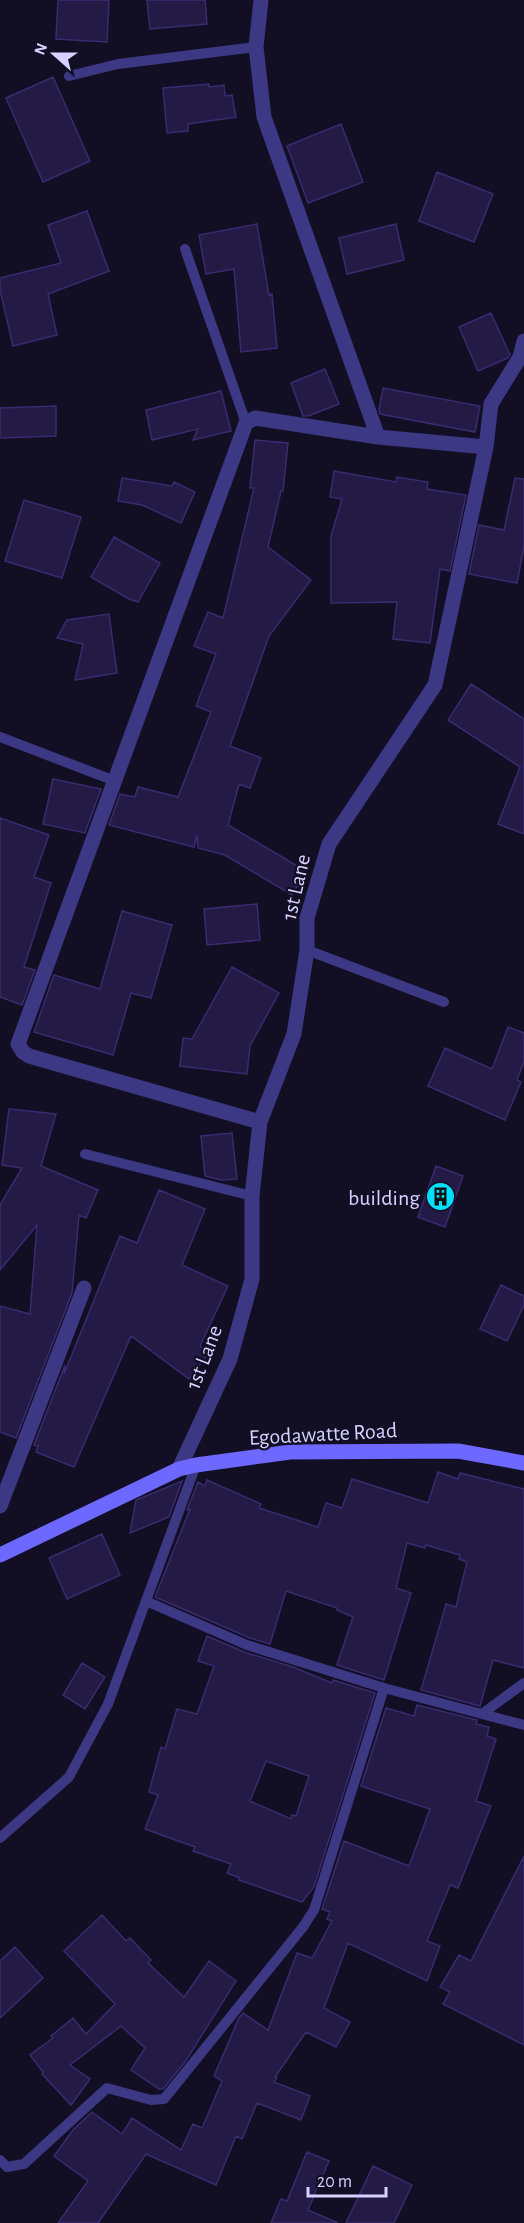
<svg xmlns="http://www.w3.org/2000/svg" width="524" height="2223" font-family="'Alegreya Sans',sans-serif">
	<style>
		.building { fill: #231a45; stroke: #3a2b71; stroke-width: 1.5; fill-rule: evenodd }
		.lines { fill: none; stroke-linecap: round; stroke-linejoin: round }
		.lane { stroke: #3c3883; stroke-width: 10 }
		.street { stroke: #3c3883; stroke-width: 15 }
		.secondary { stroke: #6d68ff; stroke-width: 15 }
		.labels { text-anchor: middle; stroke-width: 4.5; stroke-linejoin: round; paint-order: stroke }
		.street-label { font-size: 22px; fill: #d6d1ff; stroke: #120e24 }
		.poi-label { font-size: 22px; fill: #d6d1ff; stroke: #120e24; text-anchor: end }
	</style>
	<rect width="100%" height="100%" fill="#120e24"/>
	<!-- building -->
	<path class="building" d="M58,0H109L107,42L56,39Z
		M147,0H205L207,24L150,29Z
		M53,77L90,161L43,182L6,98Z
		M209,84V87L224,85L225,96L232,95L236,117L188,124V131L167,133L163,88Z
		M341,124L363,182L308,203L287,146Z
		M437,172L493,194L474,242L419,221Z
		M87,211L109,271L48,294L57,335L13,346L0,290V278L61,263L48,225Z
		M257,224L269,295L272,294L277,348L241,352L234,269L206,274L199,235Z
		M396,224L404,260L347,274L339,238Z
		M491,313L510,355L508,358L478,371L459,327Z
		M325,369L339,404L308,416H303L291,383Z
		M383,388L480,406L475,432L380,414L379,410Z
		M221,391L231,431L193,440L198,429L152,440L146,410Z
		M56,406V436L0,438V408Z
		M255,440L288,443L283,491H281L268,547L311,580L269,636L230,746L261,758L250,788L239,784L228,825L306,871L292,895L225,855L198,848L197,835L194,847L109,825L120,794L135,797L138,787L178,797L211,712L196,706L216,654L194,646L208,612L223,618L254,488H250Z
		M334,471L396,482L397,477L428,482L427,489L466,495L450,571L440,569L430,643L393,639L397,602L331,603V536L342,499L330,497Z
		M122,478L172,486L174,482L195,492L181,523L142,505L118,501Z
		M515,478L524,479V546L517,583L469,574L479,525L504,530Z
		M24,500L81,517L62,578L5,561Z
		M114,537L160,563L138,602L129,599L91,577Z
		M109,614L117,673L75,680L83,644L57,638L67,620Z
		M471,684L524,719V834L498,824L520,767L448,720Z
		M53,779L101,789L85,833L43,824Z
		M0,818L49,835L34,877L51,883L24,967L35,970L22,1005L0,997Z
		M257,904L260,940L207,945L204,909Z
		M122,911L172,925L151,998L131,993L113,1055L34,1032L54,975L100,989Z
		M232,967L279,993L250,1046L247,1074L180,1066L183,1038L192,1039Z
		M508,1027L524,1033V1061L517,1080L521,1082L505,1120L428,1086L445,1048L492,1069Z
		M9,1109L56,1114L41,1166L98,1190L86,1218L79,1215L72,1293L16,1438L0,1432V1306L30,1314L37,1225L0,1270V1205L22,1168L2,1165Z
		M232,1133L237,1179L221,1180L205,1176L201,1136Z
		M436,1166L463,1176L445,1227L418,1217Z
		M159,1190L205,1209L182,1265L228,1286L200,1346L209,1353L189,1379L131,1336L74,1467L36,1452L38,1446L34,1445L65,1365L64,1374L120,1236L137,1243Z
		M501,1285L524,1296V1305L507,1341L480,1329Z
		M438,1472L458,1479L460,1473L524,1489V1668L493,1660L480,1706L421,1690L446,1604L456,1607L467,1562L459,1559L460,1555L426,1545L425,1548L407,1543L396,1588L411,1593L384,1680L337,1665L353,1617L337,1610V1608L286,1591L270,1644L250,1638L155,1597L190,1509L187,1510L198,1482L205,1486L207,1480L261,1504L259,1508L318,1527L326,1503L342,1508L352,1479L428,1503Z
		M182,1481L169,1517L130,1533L136,1500Z
		M102,1534L120,1575L67,1599L49,1558Z
		M207,1636L244,1652L293,1667L332,1683L333,1680L375,1693L314,1887L302,1902L239,1880L240,1878L227,1873L231,1864L193,1851L195,1847L145,1829L158,1795L149,1792L161,1747L165,1749L177,1709L197,1714L214,1666L198,1661ZM266,1761L309,1776L296,1816L292,1815L291,1819L250,1801Z
		M82,1663L105,1677L85,1709L63,1695Z
		M417,1705L477,1720L476,1724L489,1727L487,1736L496,1739L476,1801L491,1806L458,1888L450,1885L427,1941L440,1946L427,1981L348,1943L324,2008L350,2022L336,2047L306,2032L275,2077L277,2078L274,2082L310,2096L301,2120L257,2103L242,2139L236,2136L216,2185L146,2154L98,2223H58L88,2181L54,2156L73,2130L92,2112L122,2134L132,2118L181,2150L193,2124L202,2128L222,2081L214,2076L239,2018L243,2013L268,2030L297,1953L312,1958L332,1921L327,1919L330,1912L322,1909L344,1841L409,1866L430,1809L361,1786L386,1708L414,1716Z
		M524,1856V2045L443,2004L450,1992L440,1987L459,1955L471,1961Z
		M102,1915L126,1941L130,1938L151,1960L148,1963L184,1997L209,1961L236,1981L185,2062L163,2089H159L131,2070L145,2048L121,2026L70,2065L90,2079L71,2105L42,2074L43,2072L30,2055L53,2038L51,2036L73,2018L86,2034L115,2004L64,1951Z
		M15,1947L43,1978L0,2018V1961Z
		M307,2152L329,2161L308,2210L338,2223H271L281,2199L287,2201Z
		M373,2166L412,2185L394,2223H346Z"/>
	<g class="lines">
		<!-- lane -->
		<path class="lane" d="M69,76L118,64L256,47
			M185,249L246,423
			M0,737L115,781
			M307,950L444,1002
			M85,1154L252,1196
			M146,1601L247,1645L384,1688L482,1714L524,1683
			M482,1714L524,1725
			M0,1838L69,1777L108,1704L196,1465
			M0,2160L7,2167L24,2164L107,2088L151,2100L164,2099L303,1927L314,1910L384,1688"/>
		<!-- street -->
		<path class="street" d="M261,0L256,47L264,117L378,437
			M260,1122L29,1056L23,1052L18,1044L246,423L255,418L378,437L486,447
			M179,1469L230,1359L252,1279V1196L260,1122L294,1034L307,950V918L329,844L435,685L486,447L491,404L520,357L524,341
			M0,1506L84,1288"/>
		<!-- secondary -->
		<path class="secondary" d="M0,1555L179,1469L196,1465L290,1452L458,1451L524,1463"/>
	</g>
	<!-- icons -->
	<defs>
		<symbol id="building-disc" viewBox="-11 -11 22 22"><circle r="9.5" fill="#00e0fc" stroke="#120e24"/><path d="M-4-6H4V6H1V3H-1V6H-4ZM-2.5-4.3h1.7v1.8h-1.7ZM.8-4.3h1.7v1.8H.8ZM-2.5-1h1.7V.8h-1.7ZM.8-1h1.7V.8H.8Z" fill="#111"/></symbol>
	</defs>
	<g fill-rule="evenodd">
		<use href="#building-disc" x="424" y="1180" width="33" height="33"/>
	</g>
	<g class="labels">
		<!-- street labels -->
		<g class="street-label">
			<text transform="translate(295 887) rotate(-77)" y="8">1st Lane</text>
			<text transform="translate(203 1357) rotate(-69)" y="8">1st Lane</text>
			<text transform="translate(323 1433) rotate(-3)" y="8">Egodawatte Road</text>
		</g>
		<!-- poi labels -->
		<g class="poi-label">
			<text x="420" y="1205">building</text>
		</g>
	</g>
	<!-- north arrow -->
	<g transform="translate(54 54) rotate(291)" stroke="#120e24" stroke-width="4.5" paint-order="stroke">
	<path d="M0-4.5L10 22L0 15L-10 22Z" fill="#d6d1ff"/>
	<text y="-9" font-size="16" font-weight="bold" text-anchor="middle" fill="#d6d1ff">N</text>
	</g>
	<!-- scale -->
	<path d="M308 2187v9h78v-9" fill="none" stroke="#d6d1ff" stroke-width="3"/>
	<text x="317" y="2187" font-size="18" fill="#d6d1ff" stroke="#120e24" stroke-width="4.5" paint-order="stroke">20 m</text>
</svg>
